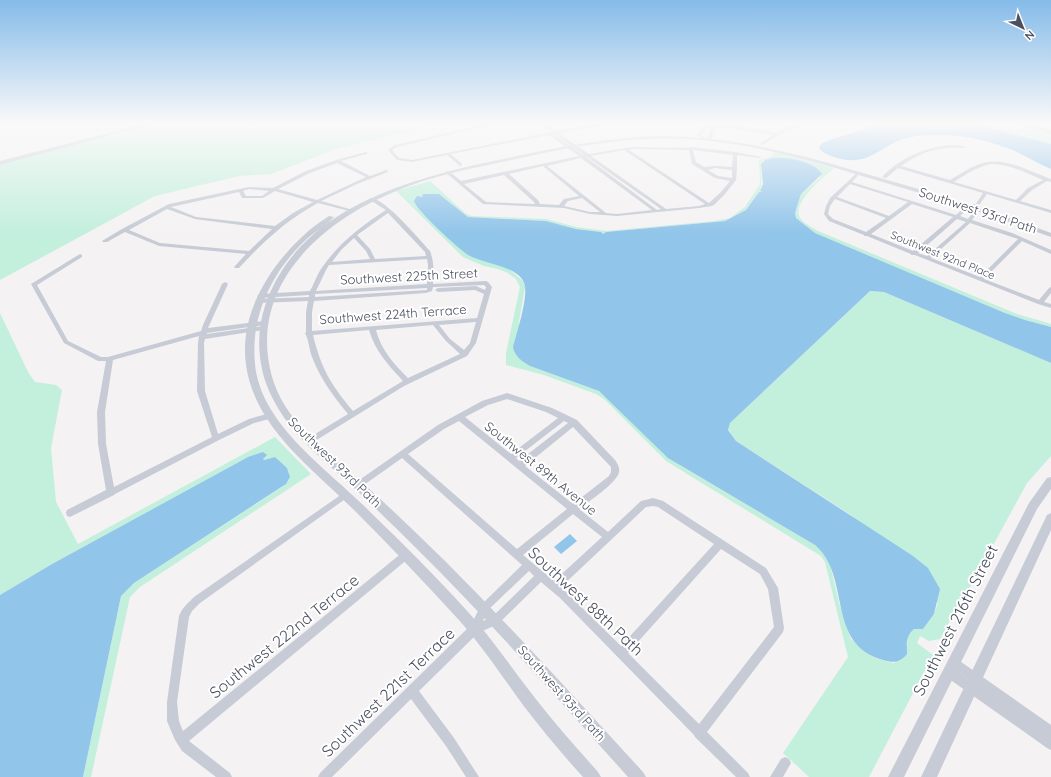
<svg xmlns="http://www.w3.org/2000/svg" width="1051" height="777" font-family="Quicksand,sans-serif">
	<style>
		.green { fill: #c3efdd }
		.water { fill: #92c5ea }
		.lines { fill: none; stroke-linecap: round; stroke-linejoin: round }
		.minor { fill: #c6cbd5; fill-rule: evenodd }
		.tertiary { fill: #c6cbd5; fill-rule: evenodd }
		.labels { text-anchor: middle; stroke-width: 4; stroke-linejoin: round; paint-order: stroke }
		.far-street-label { font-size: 11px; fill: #4a505f; stroke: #fff }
		.street-label { font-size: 13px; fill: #4a505f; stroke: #fff }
		.near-street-label { font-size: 16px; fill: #4a505f; stroke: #fff }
	</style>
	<rect width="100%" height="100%" fill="#f4f2f2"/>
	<!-- green -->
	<path class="green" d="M154,124H444L336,149L271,174L239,176L155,196L0,280V163Z
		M976,124H1014L1051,134V144Z
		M774,151L834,168C824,177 791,203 800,218C803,223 813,228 818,231L1017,314L1051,324V327L1025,320L1005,313L815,233L796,218L795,213L801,194L821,177C803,168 783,152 763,161C758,169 764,181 760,190L763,192H759L746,210L725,221L606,232L603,234L601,232L576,229L546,221L468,217L443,197H424L415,204L468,255L509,269L523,281L525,287L519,322L520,359L530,366L599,391L681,466L815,545L824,552L829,560L839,603L851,639L872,657L893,663L902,660C904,656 907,651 907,647C908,637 905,637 914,629H923L934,614L938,603L851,515L736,441L728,429L730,423L870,291L884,292L1051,363V456L1027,483L967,593L958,605L940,639L929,641L920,636L917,643L933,655L869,777H809L783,753L848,657L825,562L821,556L666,461L604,399L596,394L544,375L506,365V353L520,287L516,279L508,273L498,269L484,266L463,257L396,191L430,181L465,213L471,216L546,219L576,227L606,231L715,221L730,218L745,207L760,184L759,160L771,157Z
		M0,313L28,372L35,382L56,385L62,390L51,448L56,502L78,544L275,437L311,474L140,587L130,597L91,777H83L121,596L134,583L282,487L289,480L288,470L275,457L264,460L248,457L52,564L0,595Z"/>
	<!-- water -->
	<path class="water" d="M882,124H976L1051,144V169C1037,163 1024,155 1010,149C980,137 943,131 911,137C880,143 871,169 834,157C828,155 823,153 819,148L821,144L829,140Z
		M773,158C788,157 813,161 822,174L801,194L795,213L796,218L815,233L1005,313L1025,320L1051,327V363L884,292L870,291L730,423L728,430L736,441L913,556L928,568L940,589L934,614L923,629H914C905,637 907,643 907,654C900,663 894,663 883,660C825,644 852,576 815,545L668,458L599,391L530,366C522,361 515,357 513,347C517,332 527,301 525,287C523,266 483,264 468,255C459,249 417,211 414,201L417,196L422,197L423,194H439L468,217L546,221L576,229L601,232L603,234L606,232L725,221L746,210L759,192H763L760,191L763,184L761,164L765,160Z
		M263,452L267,455L263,459L264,460L275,457L287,468L290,477L286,484L134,583L121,596L83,777H0V595L52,564L248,457Z
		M570,534L577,541L561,554L554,547Z"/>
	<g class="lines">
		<!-- minor -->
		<path class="minor" d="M487,124H495L397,147L392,150L399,158L412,160L551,132L541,124H546L555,131L601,124H613L558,133L589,154L632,147L689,148L691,147L735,152L761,157L759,158L737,155V169L736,180L725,194L715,204L712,206L699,208L617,216L590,214L564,208L483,204L445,172L449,171L461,181L579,156L549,135L451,154L462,164V165L460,166L447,155L412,162L397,160L388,150L395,145ZM553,134H554L584,155H583ZM632,149L689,150L692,164L715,178L730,181L721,192L709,203L629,150ZM624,150L705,204L699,206L666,209L591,156ZM693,150L733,155L732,167L715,166L704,167L696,162ZM586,157H587L661,209L657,210ZM581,158L652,210L617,214L606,213L547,166ZM543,166L579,196L564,199L559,205L540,204L538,200L509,174ZM715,168L732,170V178L718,176L708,170ZM504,175L534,202L535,204L486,202L464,184ZM582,198L600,212H590L564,206L568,201Z
			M706,124H710L701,135L705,138L709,136L712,125L710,124H722L777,133L796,124H802L782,133L762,145L760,144L761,143L774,135L716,126L712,138L705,140L697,135Z
			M951,145L963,146L965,147L963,148C940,146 920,152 901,166L950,180C959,175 967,169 977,165C1002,154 1028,171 1051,179V182L1047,181L1032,190L1020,201L1051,210V213L987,194L979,205L980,209L972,220L1012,233L1051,250V254L1022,241L984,279L1039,300L1049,288L1051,287V293L1044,302L1051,304V308L1038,304L915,255H911V254L867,236H864V235L829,221L824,214L826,206L830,198L858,172L860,173L852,182L956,215L967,205L976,204L983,193L898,168L886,178L882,177C900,158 925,147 951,145ZM991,164C1010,164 1026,173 1043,180L1028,188L1016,200L954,182C966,174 977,167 991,164ZM850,184L908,202L889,216L837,197ZM835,199L886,218L866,232L833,219L828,214L830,206ZM912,204L953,217L913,251L871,234ZM975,206L976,209L968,219L960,216L970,207ZM957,219L966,222L927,256L918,253ZM970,223L1018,239L980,277L931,258Z
			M366,152H367V154L341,161L370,176L386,170L388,171V172L357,184L321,201L353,210V212L318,203C286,220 262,243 239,268H235L234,267L246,254L159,246L125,232L107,242H103L102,241L122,229L169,204L249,187L273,188L306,171L339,159ZM337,163L366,177L317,200L278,189L310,173ZM249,189L269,191L262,196H246L243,191ZM275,191L313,202L293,213L275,226L196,217L171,207L239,192L242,198H263ZM167,209L195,219L272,229L249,251L160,243L129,230Z
			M370,198C385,198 419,239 430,251C434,261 434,272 433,284L486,281L488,282L492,287L476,343L467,356L404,386L310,444L307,443L306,441L307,439L348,414C333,396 320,378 312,357C309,349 309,340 305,333L306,332V312L308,301L258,303L255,301L258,299L309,297V295L260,298L257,296L260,294L310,291C314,284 317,275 321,269C338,244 361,226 386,210L370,200ZM388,213L425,252L426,256L375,259L370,249L357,235ZM354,238L366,251L370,259L332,262L341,250ZM427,259L428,265L427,284L316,291L326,270L329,265ZM484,285L486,287L485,290L476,286L438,288L435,290L438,292L475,290L484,294L477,318L312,331V312L314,301L426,293L432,291L433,287ZM427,288V290L315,297V294ZM476,322L470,343L464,350L450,339L439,325ZM433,325L446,341L460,354L408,378C394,364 381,350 376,330ZM369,330C375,351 389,366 403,381L353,411C331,385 321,368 313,335Z
			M80,254L82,255V257L37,285L68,341L101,357H108L201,331L203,325L222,284L225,282L227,283L228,284L208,328L264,321L267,323L264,325L207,333V334L263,326L266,328L263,330L205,339L204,343L205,391L218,434L249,419L270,413L273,414L274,416L273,418L254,423L219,440L115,494L114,495L70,517L67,516L66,513L67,510L106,490L98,444L97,412L106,361H98L64,343L31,284ZM199,336L198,343L197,391L212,437L114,487L106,444L105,412L113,360Z
			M507,393L552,408L577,420L615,460C617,463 620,467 619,472C617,483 589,501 579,509L608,532L641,501L653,498L663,501L766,568L778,588L784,628L783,632L707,732L748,773L750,777H736L695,737L694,735L560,598L541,582L498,624L478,633L419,691L454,738L479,777H466L446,746L411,699L332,777H318L320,773L471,625L481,605L522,565L402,458L361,487L358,488L355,487L354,485L355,483L438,425L482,401ZM507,399L546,412L558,418L511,454L465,417L488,405ZM459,421L567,509L517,549L408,454L444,429ZM564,421L568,423L519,461L516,458ZM573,427L611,467V472L609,476L573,504L525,466ZM653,506L658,507L714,544L621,646L561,587L646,507ZM573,514L602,537L554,581L523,555ZM721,549L760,574L768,589L774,627L699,724L628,653ZM529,571L534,576L492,617L483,621L487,611Z
			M345,492L348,493L349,495L348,497L200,603L192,611L189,617L177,702L179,721L183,731L403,552L406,551L409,552L411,555L409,558L189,741L230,773L232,777H216L182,751L175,740L167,721V702L179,616C182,608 188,603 194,597Z
			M954,657L1051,725V750L1047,748L945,676L944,672L945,668L949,667L953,668L989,694L950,666L949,662L950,658Z
			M785,757L789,759L791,763L783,777H770L781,759Z"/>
		<!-- tertiary -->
		<path class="tertiary" d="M143,124H152L0,165V161Z
			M1017,124H1026L1051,130V134Z
			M656,136C738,136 806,156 884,179C940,195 996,212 1051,233V237C1030,230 1010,222 989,215C947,201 904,188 862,176C813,161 763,147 711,141C642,133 574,146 507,161C469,169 430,176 394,192C316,224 244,292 274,383C289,427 334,457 366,486C394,511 420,537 446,562C514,630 578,701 643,772L646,777H628C559,700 491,622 417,549C394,526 371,504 348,482C320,457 290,433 273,399C258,371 255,336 265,306C298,207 412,178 503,159C554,148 604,138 656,136Z
			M329,216L334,217C327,225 317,230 309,237C273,269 250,315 255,364C260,422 323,466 361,503C398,539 435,575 469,613C493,640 513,670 535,698C555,724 577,748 598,772L601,777H583C562,754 542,730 523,705C502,676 482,646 458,619C424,582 389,545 354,510C312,468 255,428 246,365C239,316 268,268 303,236C311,228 320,222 329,216Z
			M1051,477V489L1037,509L904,777H888L1029,503L1047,478Z
			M1051,513V530L937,777H921L1047,515Z"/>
	</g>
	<!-- sky -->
	<linearGradient id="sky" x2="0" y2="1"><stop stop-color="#85bbe9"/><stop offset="0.53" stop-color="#faf9f9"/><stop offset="1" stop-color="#faf9f9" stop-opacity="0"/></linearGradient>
	<rect width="1051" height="233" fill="url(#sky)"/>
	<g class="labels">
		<!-- far-street labels -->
		<g class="far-street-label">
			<text transform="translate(943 255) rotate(22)" y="4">Southwest 92nd Place</text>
		</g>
		<!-- street labels -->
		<g class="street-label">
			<text transform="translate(978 210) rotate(18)" y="5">Southwest 93rd Path</text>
			<text transform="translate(409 276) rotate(-3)" y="5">Southwest 225th Street</text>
			<text transform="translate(393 314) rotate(-4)" y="5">Southwest 224th Terrace</text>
			<text transform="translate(335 462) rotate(44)" y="5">Southwest 93rd Path</text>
			<text transform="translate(541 468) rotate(39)" y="5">Southwest 89th Avenue</text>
			<text transform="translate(562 693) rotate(48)" y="5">Southwest 93rd Path</text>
		</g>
		<!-- near-street labels -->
		<g class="near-street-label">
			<text transform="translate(586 601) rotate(43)" y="6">Southwest 88th Path</text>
			<text transform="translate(955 620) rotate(-63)" y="6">Southwest 216th Street</text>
			<text transform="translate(284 636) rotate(-39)" y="6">Southwest 222nd Terrace</text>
			<text transform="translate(388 692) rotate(-44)" y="6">Southwest 221st Terrace</text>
		</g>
	</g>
	<!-- north arrow -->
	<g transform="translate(1023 28) rotate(137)" stroke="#ffffff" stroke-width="3" paint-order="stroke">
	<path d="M0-3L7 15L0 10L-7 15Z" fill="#4a505f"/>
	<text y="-6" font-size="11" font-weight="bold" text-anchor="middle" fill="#4a505f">N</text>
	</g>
</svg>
